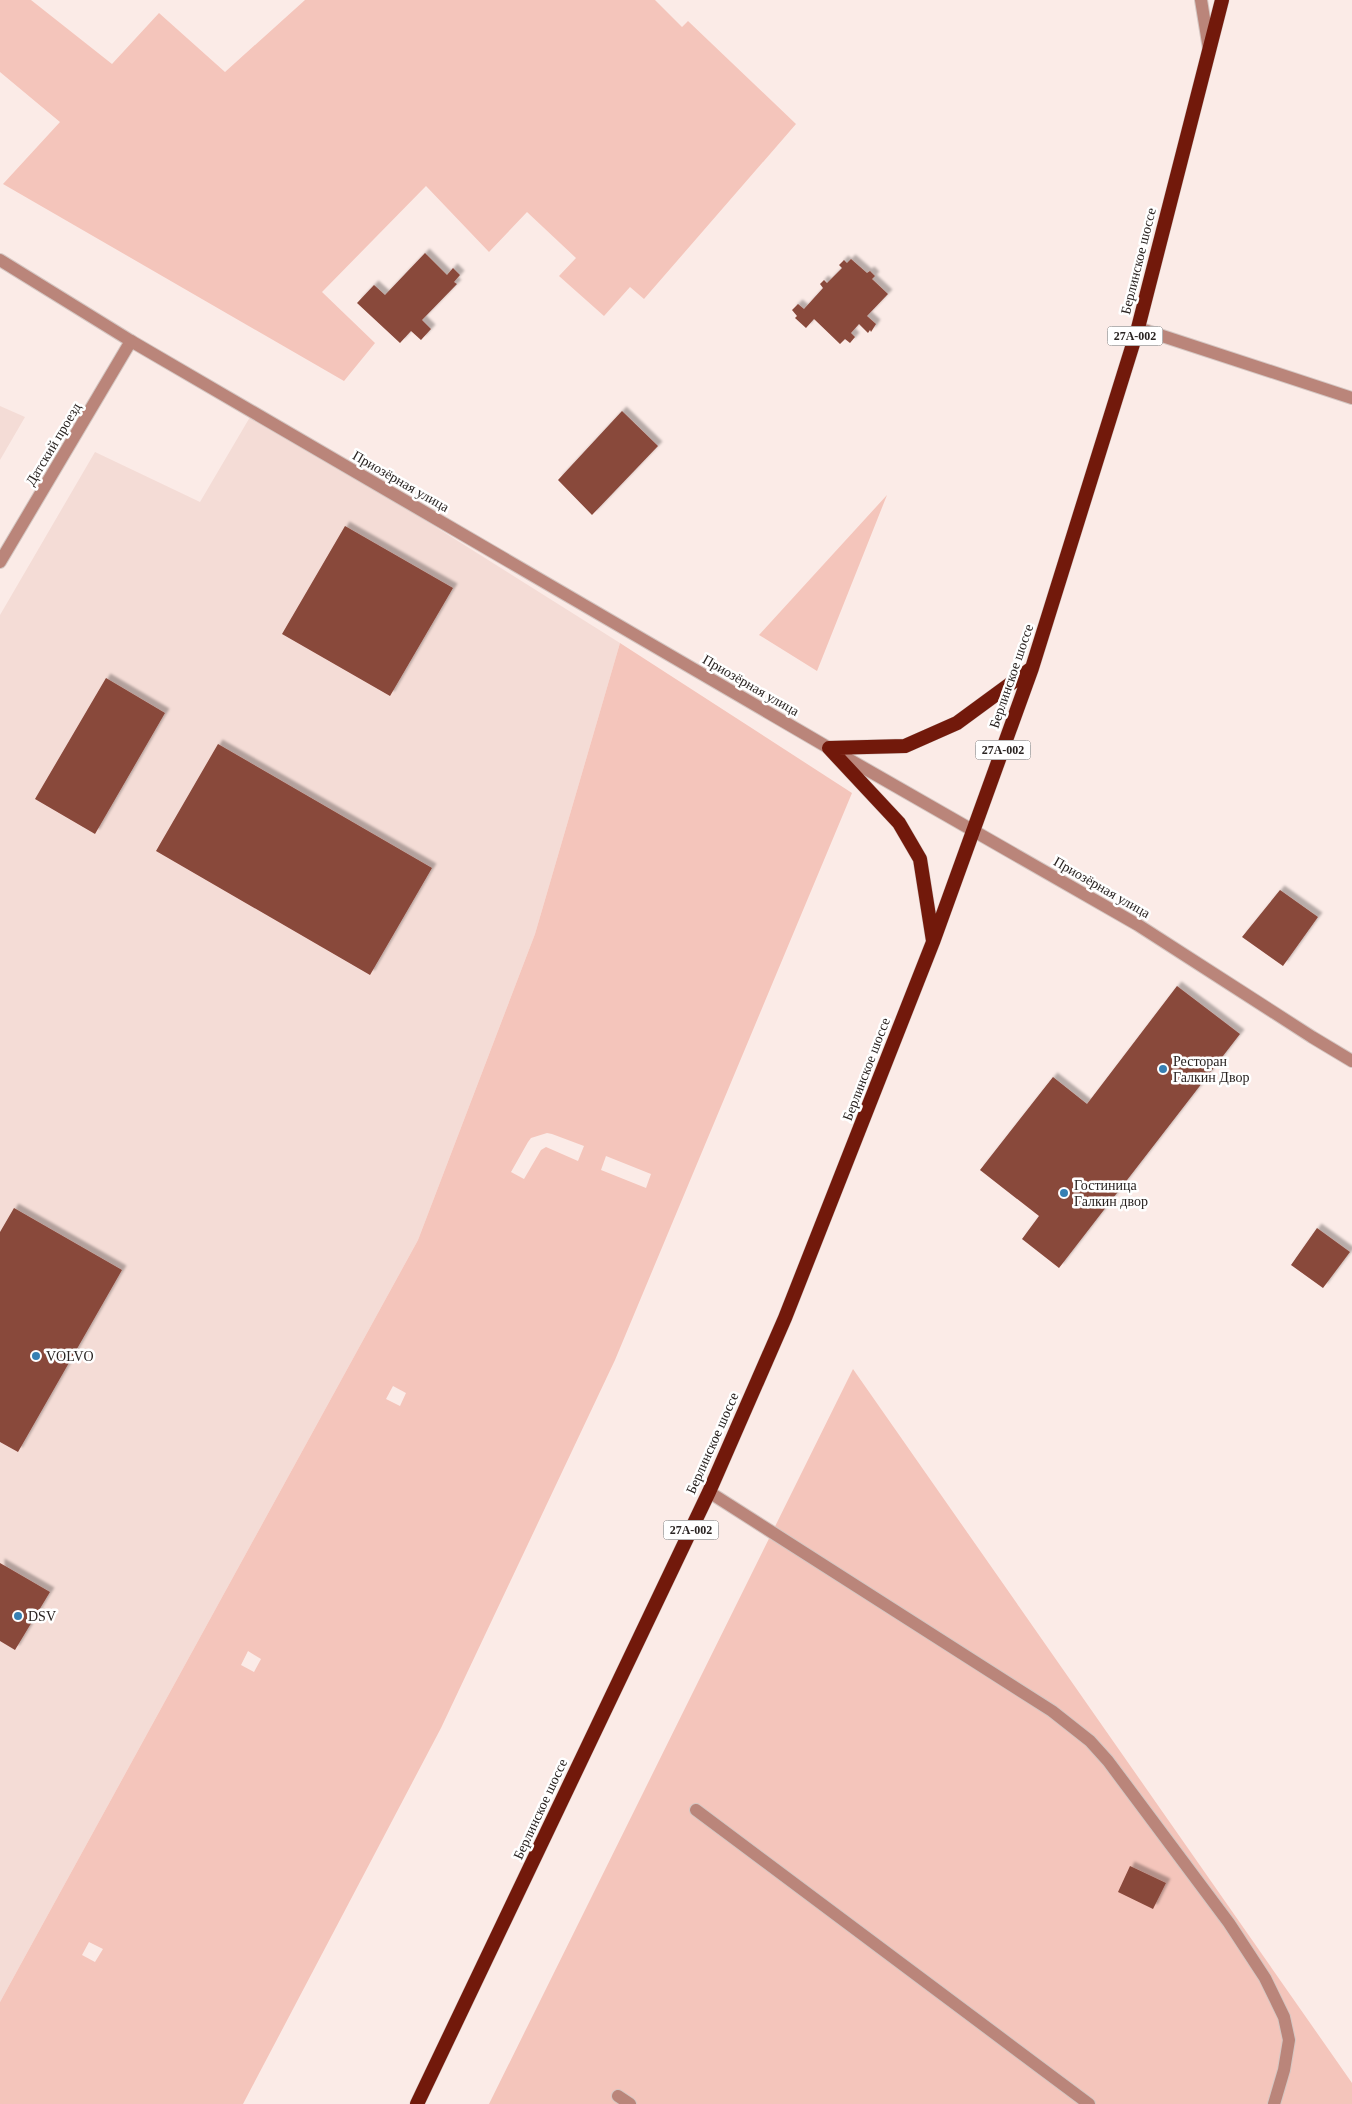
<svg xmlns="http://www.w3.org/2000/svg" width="1352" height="2104" font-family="'Times New Roman',serif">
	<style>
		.built { fill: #f4dcd6 }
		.green { fill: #f4c5bb; fill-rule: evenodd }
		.building { fill: #89483b; filter: url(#shadow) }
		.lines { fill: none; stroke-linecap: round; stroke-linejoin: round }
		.service-casing { stroke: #d5c7c3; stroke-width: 14 }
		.minor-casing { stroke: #d5c7c3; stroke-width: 14 }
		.trunk-casing { stroke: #d5c7c3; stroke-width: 15 }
		.service { stroke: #ba857a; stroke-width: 12 }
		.minor { stroke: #ba857a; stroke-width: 12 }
		.trunk { stroke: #72190b; stroke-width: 14 }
		.poi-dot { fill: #367fb3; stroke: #fff; stroke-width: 2 }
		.labels { text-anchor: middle; stroke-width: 5; stroke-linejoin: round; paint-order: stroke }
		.shield { fill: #fff; stroke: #696564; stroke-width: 1 }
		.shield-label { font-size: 12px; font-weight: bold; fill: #292321 }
		.street-label { font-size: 14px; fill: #292321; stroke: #fff }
		.poi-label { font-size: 14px; fill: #292321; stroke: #fff; text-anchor: start }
	</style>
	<defs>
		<filter id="shadow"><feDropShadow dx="4.5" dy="-4.5" stdDeviation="1" flood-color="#0004"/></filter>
	</defs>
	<rect width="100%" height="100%" fill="#fbebe7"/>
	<!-- built -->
	<path class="built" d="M0,406L25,417L0,460Z
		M253,412L620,643L535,934L418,1240L0,2002V615L95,452L200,502Z"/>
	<!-- green -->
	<path class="green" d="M0,0H31L112,64L159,13L225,72L305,0H655L682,27L688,21L796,124L644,299L630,287L604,316L559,276L576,258L527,212L489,252L426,186L322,292L375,343L344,381L3,184L60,122L0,72Z
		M887,495L817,671L759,635Z
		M620,643L852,793L615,1360L441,1728L243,2104H0V2002L418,1240L535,934ZM547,1133L552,1134L584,1146L578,1161L546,1147L541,1150L524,1179L511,1172L528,1142L531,1138ZM606,1156L651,1174L646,1188L601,1170ZM393,1386L406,1393L400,1406L386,1399ZM248,1651L261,1659L254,1672L241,1665ZM89,1942L103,1949L95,1962L82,1955Z
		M853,1369L1352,2083V2104H489Z"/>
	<!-- building -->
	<path class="building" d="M425,253L447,275L453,268L460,275L454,282L457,284L422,320L431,329L421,340L411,331L400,343L357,303L374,285L385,295Z
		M851,259L867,273L870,271L875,276L872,279L888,294L867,316L876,324L871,332L870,330L868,333L859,324L851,333L855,337L850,343L845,339L840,344L814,319L806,328L795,318L797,316L792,310L798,304L804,309L823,288L820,284L824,280L827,283L842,268L839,265L844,260L847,263Z
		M622,411L658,446L592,515L558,480Z
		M345,526L453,588L390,696L282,634Z
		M106,678L165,713L95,834L35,799Z
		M218,744L432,868L370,975L156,851Z
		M1280,890L1318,917L1283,966L1242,937Z
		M1177,986L1240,1034L1059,1268L1022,1239L1039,1216L980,1170L1053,1077L1087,1104Z
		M14,1208L122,1270L18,1452L0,1442V1232Z
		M1317,1228L1350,1252L1323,1288L1291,1265Z
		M0,1563L50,1592L15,1650L0,1641Z
		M1130,1866L1166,1883L1153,1909L1118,1892Z"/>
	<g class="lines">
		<defs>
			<path id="service" d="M1201,0L1209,49
				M1138,328L1352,398
				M0,562L131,341"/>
			<path id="minor" d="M0,260L131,341L829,748L1138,925L1312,1037L1352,1061
				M709,1492L1052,1711L1090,1741L1108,1761L1229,1923L1265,1978L1284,2017L1289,2040L1284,2070L1274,2104
				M696,1810L1089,2104
				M618,2096L630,2104"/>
			<path id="trunk" d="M829,748L899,823L920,859L933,941
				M829,748L905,746L957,723L1032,668
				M417,2104L709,1492L785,1318L933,942L1032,668L1138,328L1222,0"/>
		</defs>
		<!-- service casing -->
		<use href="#service" class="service-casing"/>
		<!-- minor casing -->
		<use href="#minor" class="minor-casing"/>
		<!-- trunk casing -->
		<use href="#trunk" class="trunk-casing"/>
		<!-- service -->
		<use href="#service" class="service"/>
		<!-- minor -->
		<use href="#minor" class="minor"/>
		<!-- trunk -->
		<use href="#trunk" class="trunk"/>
	</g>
	<!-- markers -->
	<g class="poi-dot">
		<circle cx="1163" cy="1069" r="5"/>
		<circle cx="1064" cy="1193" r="5"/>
		<circle cx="36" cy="1356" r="5"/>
		<circle cx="18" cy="1616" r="5"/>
	</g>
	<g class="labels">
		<!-- shield labels -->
		<g class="shield">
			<rect x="1107.5" y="326.5" width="55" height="19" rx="4"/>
			<rect x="975.5" y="740.5" width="55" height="19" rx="4"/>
			<rect x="663.5" y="1520.5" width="55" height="19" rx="4"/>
		</g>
		<g class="shield-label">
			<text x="1135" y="340">27А-002</text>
			<text x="1003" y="754">27А-002</text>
			<text x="691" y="1534">27А-002</text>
		</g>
		<!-- street labels -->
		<g class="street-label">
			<text transform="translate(1138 261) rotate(-76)" y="5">Берлинское шоссе</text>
			<text transform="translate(53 444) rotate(-59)" y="5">Датский проезд</text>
			<text transform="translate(401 481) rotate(30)" y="5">Приозёрная улица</text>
			<text transform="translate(1011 676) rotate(-71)" y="5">Берлинское шоссе</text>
			<text transform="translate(751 685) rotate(30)" y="5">Приозёрная улица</text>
			<text transform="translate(1102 887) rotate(30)" y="5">Приозёрная улица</text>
			<text transform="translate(866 1069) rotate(-69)" y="5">Берлинское шоссе</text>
			<text transform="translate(712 1443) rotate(-66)" y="5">Берлинское шоссе</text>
			<text transform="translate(540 1809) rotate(-65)" y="5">Берлинское шоссе</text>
		</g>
		<!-- poi labels -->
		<g class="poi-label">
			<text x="1173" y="1066">Ресторан<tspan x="1173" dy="16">Галкин Двор</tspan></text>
			<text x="1074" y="1190">Гостиница<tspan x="1074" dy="16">Галкин двор</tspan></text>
			<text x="46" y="1361">VOLVO</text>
			<text x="28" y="1621">DSV</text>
		</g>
	</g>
</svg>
